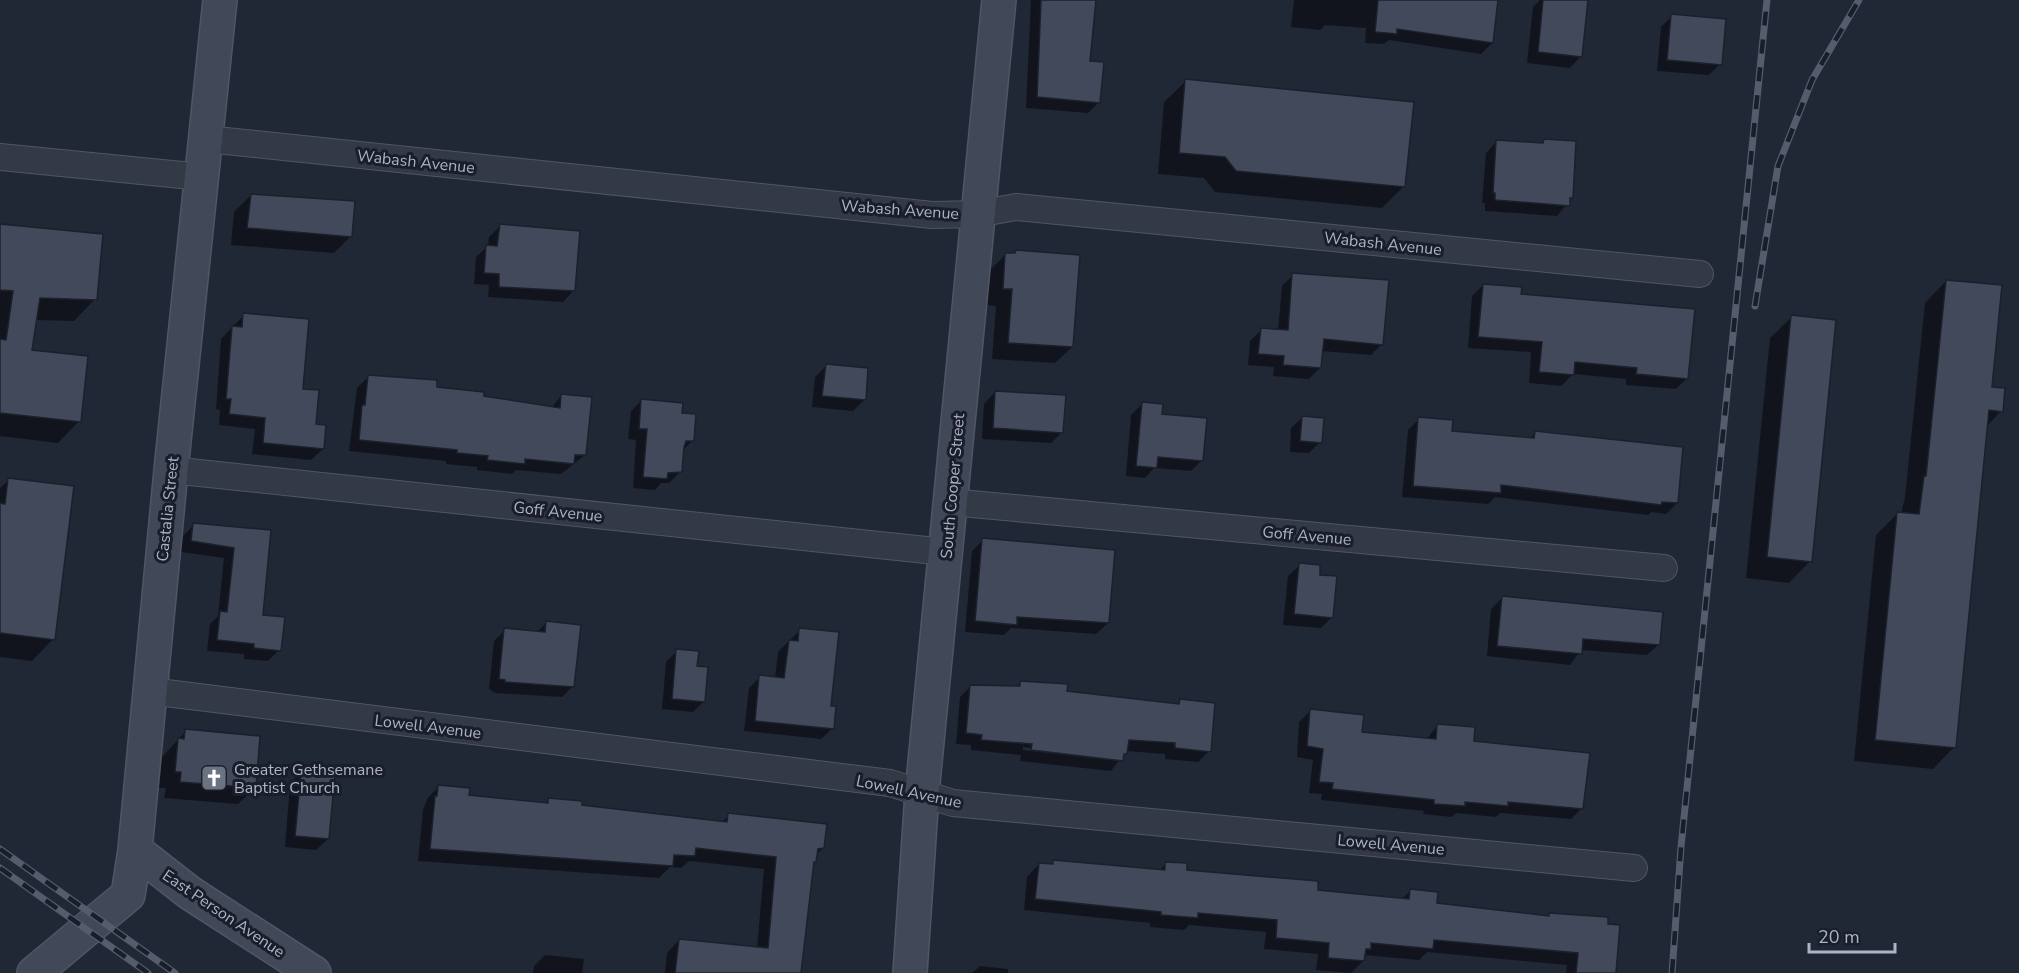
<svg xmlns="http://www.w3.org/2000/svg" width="2019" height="973" font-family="'Nunito Sans',sans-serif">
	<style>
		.shadow { fill: #0007; fill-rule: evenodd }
		.building { fill: #41495a; stroke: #1b202c; stroke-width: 1.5 }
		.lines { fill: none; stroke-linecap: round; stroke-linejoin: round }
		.street-casing { stroke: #515664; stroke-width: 28 }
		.secondary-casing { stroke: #515664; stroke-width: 36 }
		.street { stroke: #333945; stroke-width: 26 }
		.secondary { stroke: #414858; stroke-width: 33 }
		.rail-casing { stroke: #555d6c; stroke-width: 7 }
		.rail { stroke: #191e2a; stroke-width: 4.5; stroke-dasharray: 14; stroke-linecap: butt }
		.labels { text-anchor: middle; stroke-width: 6; stroke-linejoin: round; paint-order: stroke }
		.street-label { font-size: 16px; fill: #adb3c3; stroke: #191e2a }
		.poi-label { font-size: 16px; fill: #adb3c3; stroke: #191e2a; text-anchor: start }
	</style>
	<rect width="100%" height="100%" fill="#202735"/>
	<!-- shadow -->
	<path class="shadow" d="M1031,0H1094L1088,63L1099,102L1088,113L1026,108Z
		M1294,0H1497L1492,43L1481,54L1389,40L1384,44L1365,43L1366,28L1325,25L1320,30L1291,27Z
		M1540,0H1586L1581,56L1570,68L1527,63L1533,7Z
		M1672,16L1720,64L1709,75L1657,71L1661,27Z
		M1186,81L1404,186L1382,208L1215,192L1204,178L1158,174L1164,102Z
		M1497,141L1575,143L1572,198L1557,216L1485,211V203H1482L1486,153Z
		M251,195L351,236L334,253L231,245L234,212Z
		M0,226L95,299L74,321L35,320L30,351L79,421L58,443L0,436Z
		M500,226L574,290L563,302L488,297L489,285L474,284L476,257L488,246L489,237Z
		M1016,252L1072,347L1055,363L992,359L996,306L987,305L989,271L1006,254L1013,255Z
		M1293,275L1382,344L1371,355L1321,351L1320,368L1309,379L1273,376L1274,367L1248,365L1250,341L1261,330L1278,331L1282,286Z
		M1946,281L2001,411L1986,427L1954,747L1933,769L1854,761L1876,535L1898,513L1901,514L1905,497L1925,303Z
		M1483,285L1519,295L1687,378L1676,389L1626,385V379L1573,374L1561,386L1529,383L1531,352L1468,348L1472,296Z
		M244,315L301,390L323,449L311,460L252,454L255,429L219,425L220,410L216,409L221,339Z
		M1792,317L1810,561L1789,583L1746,578L1770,338Z
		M826,366L864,400L853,411L812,407L815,377Z
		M368,377L551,408L562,395L585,455L561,474L516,470L512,474L477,470V467L446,464V461L349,451L357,388Z
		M995,392L1062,432L1051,443L982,439L984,404Z
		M642,400L681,414L692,441L682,451L680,472L669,483H661L655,490L633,488L636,440L628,439L631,411Z
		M1142,404L1160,416L1202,460L1191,471L1154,468L1145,478L1126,476L1131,415Z
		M1303,417L1320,442L1309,453L1290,452L1291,428Z
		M1419,419L1451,432L1529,439L1535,433L1677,503L1666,514L1651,512L1648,515L1495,497L1488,504L1402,497L1408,430Z
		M9,480L53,639L32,661L0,657V488Z
		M194,525L269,532L261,616L279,650L268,661L244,659V654L207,651L210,624L218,616L224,558L181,552L183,536Z
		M983,540L1108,623L1096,634L1011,628L1004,635L965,632L972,551Z
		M1300,565L1318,576L1332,617L1321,628L1283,625L1288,576Z
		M1502,598L1659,644L1647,655L1581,650L1570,665L1487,656L1491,609Z
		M546,623L573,686L562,697L495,693L489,689L494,641L505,630L536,633Z
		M800,630L830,707L833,728L821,739L744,731L749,688L760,677L775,678L778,652Z
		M677,651L696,667L704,701L693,712L662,709L666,662Z
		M1021,682L1067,685L1066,692L1176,705L1180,701L1209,751L1198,762L1165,759V754L1126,751L1111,771L1020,761L1021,755L971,750V745L956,744L960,697L971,686L1016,687ZM1023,747L1117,758V761L1023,750Z
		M1310,711L1360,734L1426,740L1438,725L1582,808L1571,819L1500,813L1496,817L1456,813L1452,817L1423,814L1424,811L1321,800L1322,794L1309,793L1313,760L1297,757L1299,722Z
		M186,731L255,788L238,804L164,798L166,788H159L162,757Z
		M301,772L328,839L316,850L285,847L290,783Z
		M439,786L468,797L544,804L549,799L580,806L721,823L729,815L823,848L816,855L812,864L799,973H665L667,953L679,940L757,949L764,869L689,861L681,868L670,867L659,878L418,861L423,810L427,799Z
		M1054,862L1159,871L1166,863L1185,871L1316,892L1402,899L1410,891L1435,905L1547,917L1550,915L1614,973H1566L1567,965L1427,952L1419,960L1364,955L1363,961L1351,973L1316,970L1318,954L1264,949L1266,932L1189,925L1184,930L1150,927V923L1024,910L1027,877L1039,864L1050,866Z
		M545,955L584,959L582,973H533L534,966Z
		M980,966L1008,969V973H972Z"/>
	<!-- building -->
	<path class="building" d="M1041,0H1096L1090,61L1104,62L1100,103L1037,97Z
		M1378,0H1498L1493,43L1397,29V34L1375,32Z
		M1543,0H1588L1582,57L1538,52Z
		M1671,14L1726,19L1722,65L1667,60Z
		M1185,79L1414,102L1405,187L1236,171L1225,157L1179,153Z
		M1544,139L1576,141L1573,198H1570V206L1495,200V193H1493L1496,140L1543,143Z
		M251,194L355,201L352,237L247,228Z
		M0,224L103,234L97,300L40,298L32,350L88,356L81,422L0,413V339L6,340L13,291L0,290Z
		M500,224L580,231L575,291L499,287V274L484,273L486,245L497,246Z
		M1016,250L1080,255L1073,347L1008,343L1012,289H1003L1005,253H1015Z
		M1292,273L1389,280L1383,345L1324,339L1321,368L1283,365L1284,356L1258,354L1261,328L1288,330Z
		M1946,280L2002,285L1992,387L2005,388L2003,412L1989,410L1956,748L1875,740L1897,512L1919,514L1924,476H1926Z
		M1483,284L1522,287L1521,294L1695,309L1688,379L1636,374L1637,368L1575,362L1574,375L1539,372L1542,342L1478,337Z
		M243,313L309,319L303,389L319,390L316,424L326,425L324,449L263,443L265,418L229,414L231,399H226L232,326L242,327Z
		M1791,315L1836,320L1812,562L1767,557Z
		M826,364L868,368L866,400L822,396Z
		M368,375L437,380V387L484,392V396L560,408L561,394L592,397L586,455H575L574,464L525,459V464L487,460L488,456L457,453V450L359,440L362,405H365Z
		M995,391L1066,395L1063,433L993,428Z
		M641,399L683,403L682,413L696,414L694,441H686L684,447L682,472L668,473L667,479L643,477L647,429H639Z
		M1142,402L1163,404L1162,414L1207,418L1203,461L1158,457L1157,468L1136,466Z
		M1302,416L1324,418L1322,443L1300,441Z
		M1418,417L1453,420L1452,431L1534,438L1535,431L1683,447L1678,503L1662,502L1661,505L1501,485V493L1413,486Z
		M8,478L74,486L55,640L0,633V503L5,504Z
		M193,523L271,530L263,615L285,617L281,651L254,648V644L217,640L220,611L227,612L234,548L191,541Z
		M982,538L1115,550L1109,623L1017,617V625L975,621Z
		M1299,563L1320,565V575L1337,576L1333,618L1294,614Z
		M1502,596L1663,612L1660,645L1583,639L1582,654L1497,646Z
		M546,621L581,625L574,687L505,682V680L499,679L504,628L545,632Z
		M799,628L839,632L831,706H836L834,729L755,721L759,675L784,678L789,640L798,641Z
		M676,649L699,651L697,666L708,667L705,702L672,699Z
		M1020,681L1068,684L1067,691L1179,704L1180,699L1215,703L1211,752L1175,748V743L1129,740L1127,754H1124L1123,761L1031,750L1032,744L981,740L982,735L966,733L970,685L1020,686Z
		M1310,709L1364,715L1362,732L1436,739L1437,724L1475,727L1474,741L1590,753L1583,809L1508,802V806L1465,802V806L1434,804V800L1332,789L1333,783L1319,782L1323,749L1307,746Z
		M185,729L260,736L256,788L180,782L181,772H175L178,738L184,739Z
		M301,771L335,774L329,839L295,836Z
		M438,785L470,788L469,795L548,803V798L582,801V805L727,822L728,813L827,824L824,848L818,849L816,862H814L801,973H675L679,939L768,948L776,857L696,848L695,856L674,855L673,866L430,849L435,796H437Z
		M1053,860L1165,870V862L1187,863V870L1318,881V890L1409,899L1410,889L1438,892L1437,903L1549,916V913L1608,917V924L1620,925L1616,973H1576L1578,953L1434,940L1433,949L1371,943V949H1366L1364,961L1328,958L1329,943L1276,938L1277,920L1198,913V918L1161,915V912L1035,899L1039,863L1053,864Z"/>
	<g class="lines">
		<defs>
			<path id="street" d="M207,139L932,215L977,214L1016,207L1700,274
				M0,157L202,177
				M171,470L945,552
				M950,502L1664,568
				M150,691L890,783L953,803L1634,868"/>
			<path id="secondary" d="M135,850L190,893L314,973
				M34,973L128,895L135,850L171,470L220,0
				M910,973L922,793L999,0"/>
		</defs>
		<!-- street casing -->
		<use href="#street" class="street-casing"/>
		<!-- secondary casing -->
		<use href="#secondary" class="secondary-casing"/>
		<!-- street -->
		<use href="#street" class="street"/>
		<!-- secondary -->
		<use href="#secondary" class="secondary"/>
		<defs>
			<path id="rail" d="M1755,306L1778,166L1812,80L1859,0
				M0,849L175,973
				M0,868L148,973
				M1672,973L1681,847L1767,0"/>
		</defs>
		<!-- rail casing -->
		<use href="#rail" class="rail-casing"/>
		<!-- rail -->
		<use href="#rail" class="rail"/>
	</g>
	<!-- icons -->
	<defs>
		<symbol id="church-square" viewBox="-11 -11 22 22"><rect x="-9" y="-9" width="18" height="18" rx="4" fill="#6b7280" stroke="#191e2a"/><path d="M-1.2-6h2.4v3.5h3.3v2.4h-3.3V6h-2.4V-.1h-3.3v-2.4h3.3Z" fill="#fff"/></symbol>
	</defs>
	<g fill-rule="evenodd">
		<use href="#church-square" x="199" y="763" width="30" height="30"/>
	</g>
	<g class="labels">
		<!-- street labels -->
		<g class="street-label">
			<text transform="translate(416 161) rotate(6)" y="6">Wabash Avenue</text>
			<text transform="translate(900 209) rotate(4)" y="6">Wabash Avenue</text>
			<text transform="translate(1383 243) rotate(6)" y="6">Wabash Avenue</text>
			<text transform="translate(952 486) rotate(-85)" y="6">South Cooper Street</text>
			<text transform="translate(167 509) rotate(-84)" y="6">Castalia Street</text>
			<text transform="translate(558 511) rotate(6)" y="6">Goff Avenue</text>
			<text transform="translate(1307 535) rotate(5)" y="6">Goff Avenue</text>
			<text transform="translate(428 726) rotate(7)" y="6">Lowell Avenue</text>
			<text transform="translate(909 791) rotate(12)" y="6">Lowell Avenue</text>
			<text transform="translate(1391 844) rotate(5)" y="6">Lowell Avenue</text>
			<text transform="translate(224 913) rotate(34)" y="6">East Person Avenue</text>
		</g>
		<!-- poi labels -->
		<g class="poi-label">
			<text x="234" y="775">Greater Gethsemane<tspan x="234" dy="18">Baptist Church</tspan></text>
		</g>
	</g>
	<!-- scale -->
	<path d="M1809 943v9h86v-9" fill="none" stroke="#adb3c3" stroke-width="3"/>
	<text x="1818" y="943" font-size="18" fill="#adb3c3" stroke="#191e2a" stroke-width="4.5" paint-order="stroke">20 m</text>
</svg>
